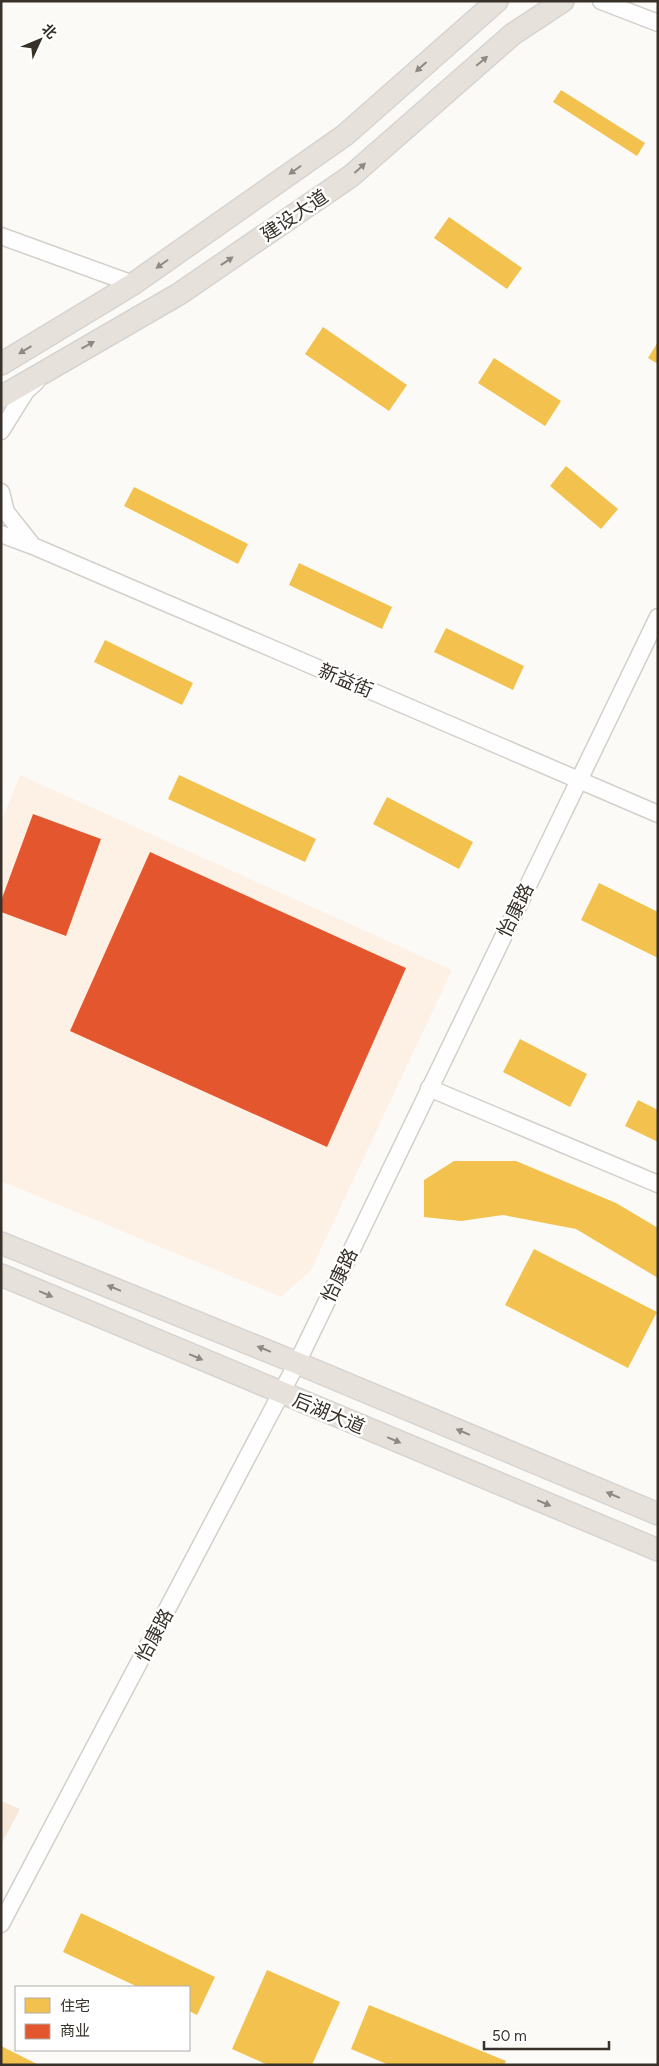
<svg xmlns="http://www.w3.org/2000/svg" width="659" height="2066" font-family="Figtree,'Noto Sans SC',sans-serif">
	<style>
		.built { fill: #fdf1e5 }
		.green { fill: #f8e8d9 }
		.homes { fill: #f2c14e }
		.shops { fill: #e4572e }
		.lines { fill: none; stroke-linecap: round; stroke-linejoin: round }
		.minor-casing { stroke: #d3cfca; stroke-width: 19 }
		.major-casing { stroke: #d6d4d1; stroke-width: 24 }
		.minor { stroke: #fffefe; stroke-width: 16 }
		.major { stroke: #e7e1db; stroke-width: 21 }
		.oneway { fill: #908982 }
		.labels { text-anchor: middle; stroke-width: 5; stroke-linejoin: round; paint-order: stroke }
		.street-label { font-size: 19px; fill: #38312a; stroke: #fff }
	</style>
	<rect width="100%" height="100%" fill="#fcfaf7"/>
	<!-- built -->
	<path class="built" d="M20,775L452,970L311,1270L281,1297L1,1181V822Z"/>
	<!-- green -->
	<path class="green" d="M1,1801L20,1809L1,1845Z"/>
	<!-- homes -->
	<path class="homes" d="M561,90L645,143L637,156L553,102Z
		M449,217L522,268L507,289L434,238Z
		M323,327L407,385L389,411L305,354Z
		M658,342V364L648,358Z
		M494,358L561,401L545,426L478,383Z
		M566,466L618,509L601,529L550,486Z
		M134,487L248,544L238,564L124,506Z
		M299,563L392,607L382,629L289,585Z
		M446,628L524,666L513,690L434,652Z
		M105,640L193,683L182,705L94,662Z
		M179,775L316,839L305,862L168,799Z
		M387,797L473,842L459,869L373,824Z
		M599,883L658,912V958L581,920Z
		M520,1039L587,1074L570,1107L503,1072Z
		M638,1100L658,1110V1142L625,1126Z
		M454,1161H516L616,1203L658,1228V1278L576,1229L503,1215L461,1221L424,1217V1180Z
		M534,1249L657,1312L628,1368L505,1305Z
		M81,1913L215,1977L197,2015L189,2011V1987H138L63,1952Z
		M267,1970L340,2002L312,2065H268L232,2049Z
		M369,2005L506,2061L504,2065H389L351,2049Z
		M1,2046L39,2065H1Z"/>
	<!-- shops -->
	<path class="shops" d="M33,814L101,839L66,936L1,912V901Z
		M150,852L406,968L327,1147L70,1031Z"/>
	<g class="lines">
		<defs>
			<path id="minor" d="M601,1L658,23
				M1,236L133,284
				M1,431L26,391L36,382
				M1,492L6,512L33,546L1,534
				M33,546L658,814
				M429,1088L658,1184
				M1,1924L297,1363L658,617"/>
			<path id="major" d="M1,364L133,284L345,135L497,1
				M1,397L179,294L351,176L513,34L563,1
				M1,1243L297,1363L658,1514
				M1,1275L658,1550"/>
		</defs>
		<!-- minor casing -->
		<use href="#minor" class="minor-casing"/>
		<!-- major casing -->
		<use href="#major" class="major-casing"/>
		<!-- minor -->
		<use href="#minor" class="minor"/>
		<!-- major -->
		<use href="#major" class="major"/>
	</g>
	<!-- one-way arrows -->
	<defs><path id="oneway-solid" d="M-6-.8H1V-3.2L6.5 0L1 3.2V.8H-6Z" transform="scale(1.25)"/></defs>
	<g class="oneway">
		<use href="#oneway-solid" transform="translate(482 61) rotate(-40)"/>
		<use href="#oneway-solid" transform="translate(421 67) rotate(138)"/>
		<use href="#oneway-solid" transform="translate(360 168) rotate(-42)"/>
		<use href="#oneway-solid" transform="translate(295 170) rotate(145)"/>
		<use href="#oneway-solid" transform="translate(227 261) rotate(-34)"/>
		<use href="#oneway-solid" transform="translate(162 264) rotate(145)"/>
		<use href="#oneway-solid" transform="translate(88 345) rotate(-29)"/>
		<use href="#oneway-solid" transform="translate(25 350) rotate(149)"/>
		<use href="#oneway-solid" transform="translate(114 1288) rotate(-158)"/>
		<use href="#oneway-solid" transform="translate(46 1294) rotate(23)"/>
		<use href="#oneway-solid" transform="translate(264 1349) rotate(-158)"/>
		<use href="#oneway-solid" transform="translate(196 1357) rotate(23)"/>
		<use href="#oneway-solid" transform="translate(463 1432) rotate(-157)"/>
		<use href="#oneway-solid" transform="translate(394 1440) rotate(23)"/>
		<use href="#oneway-solid" transform="translate(613 1495) rotate(-157)"/>
		<use href="#oneway-solid" transform="translate(544 1503) rotate(23)"/>
	</g>
	<g class="labels">
		<!-- street labels -->
		<g class="street-label">
			<text transform="translate(294 215) rotate(-34)" y="7">建设大道</text>
			<text transform="translate(346 680) rotate(23)" y="7">新益街</text>
			<text transform="translate(515 910) rotate(-64)" y="7">怡康路</text>
			<text transform="translate(339 1275) rotate(-64)" y="7">怡康路</text>
			<text transform="translate(329 1413) rotate(23)" y="7">后湖大道</text>
			<text transform="translate(154 1635) rotate(-62)" y="7">怡康路</text>
		</g>
	</g>
	<!-- border -->
	<rect width="659" height="2066" fill="none" stroke="#38312a" stroke-width="5"/>
	<!-- legend -->
	<rect x="15" y="1986" width="175" height="65" fill="#ffffff" stroke="#afadaa"/>
	<rect x="25" y="1998" width="25" height="15" fill="#f2c14e" stroke="#afadaa"/>
	<text x="60" y="2011" font-size="15" fill="#38312a">住宅</text>
	<rect x="25" y="2024" width="25" height="15" fill="#e4572e" stroke="#afadaa"/>
	<text x="60" y="2036" font-size="15" fill="#38312a">商业</text>
	<!-- north arrow -->
	<g transform="translate(40 40) rotate(46)" stroke="#ffffff" stroke-width="4" paint-order="stroke">
	<path d="M0-4L9 19L0 12L-9 19Z" fill="#38312a"/>
	<text y="-8" font-size="14" font-weight="bold" text-anchor="middle" fill="#38312a">北</text>
	</g>
	<!-- scale -->
	<path d="M484 2041v8h125v-8" fill="none" stroke="#38312a" stroke-width="2.5"/>
	<text x="492" y="2041" font-size="15" fill="#38312a" stroke="#ffffff" stroke-width="4" paint-order="stroke">50 m</text>
</svg>
